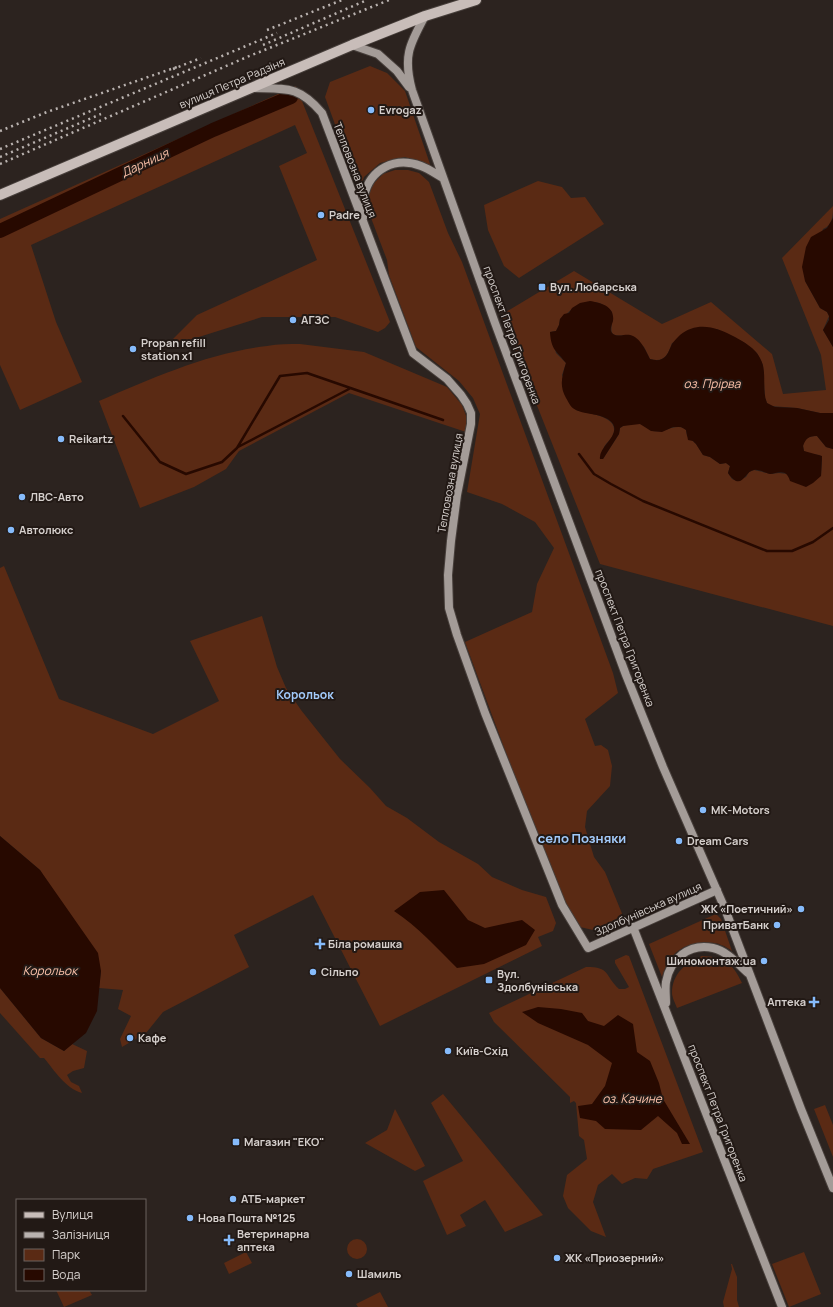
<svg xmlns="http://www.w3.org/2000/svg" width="833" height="1307" font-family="Manrope,sans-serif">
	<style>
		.green { fill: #5a2a14 }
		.water { fill: #270900 }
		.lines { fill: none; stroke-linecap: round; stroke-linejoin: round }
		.stream { stroke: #270900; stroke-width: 2.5 }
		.river { stroke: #270900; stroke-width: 14 }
		.secondary-casing { stroke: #473f3b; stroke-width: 10 }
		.primary-casing { stroke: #473f3b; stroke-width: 12 }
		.secondary { stroke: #a49c98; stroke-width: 8 }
		.primary { stroke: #c8bdb9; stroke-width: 10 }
		.rail { stroke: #b9b2af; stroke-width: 2.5; stroke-dasharray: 2 4; stroke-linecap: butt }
		.poi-dot { fill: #86bbfb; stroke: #221915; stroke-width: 1.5 }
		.labels { text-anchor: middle; stroke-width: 4; stroke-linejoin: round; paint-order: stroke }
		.street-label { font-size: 11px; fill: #d6d0cd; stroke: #221915 }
		.poi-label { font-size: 11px; font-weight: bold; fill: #d6d0cd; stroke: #221915; text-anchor: start }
		.water-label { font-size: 12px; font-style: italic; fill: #fbc1a9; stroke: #221915 }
		.neighbourhood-label { font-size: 12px; font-weight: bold; fill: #a2cafa; stroke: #221915 }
		.quarter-label { font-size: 13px; font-weight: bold; fill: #a2cafa; stroke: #221915 }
	</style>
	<rect width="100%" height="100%" fill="#2c231f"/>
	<!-- green -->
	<path class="green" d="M370,66L387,73L405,91L431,167L405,157L380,163L364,177L359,190L325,97L330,82Z
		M296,86L390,322L385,328L378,332L335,317H262L164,348L197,315L317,260L279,166L307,153L295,125L31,245L56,322L82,382L20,410L0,365V219Z
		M395,170H408L419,173L429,182L448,233L462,262L613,673L618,693L585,719L595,746L601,745L608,750L612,766L610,786L587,811L585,827L594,857L605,872L623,916L593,930L580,927L567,908L530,818L465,642L532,612L537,584L554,548L535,522L502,504L467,492L480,414L473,398L459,381L416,347L389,275L387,260L368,210V198L372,185L383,174Z
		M538,181L562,187L571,198L585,197L604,224L519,278L504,266L488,230L484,205Z
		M833,206C833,215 833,225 823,229L805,281L820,308L827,312L829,316L823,330L833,347V413H820L797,408L771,406L767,403L765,398L763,365L757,353L745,343L717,329L672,343C668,355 664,363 650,359L644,347L630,335C603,338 614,330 612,312C602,302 595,299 581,305C578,306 574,307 572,309C568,312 565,316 560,319L559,325L556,331L550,332L556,353L566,363L562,375L576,410C588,414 623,416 612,437C610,440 606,443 604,447C603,450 604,456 603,459L619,434L620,428C627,423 638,422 645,426C648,428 650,430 653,431C665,433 673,424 684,428L686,430L687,436L696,444L703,455L710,457L720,464L726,463L730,466L728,473L732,479L737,481L746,477L749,472L754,470L771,474L779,473L787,474L821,476L822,459L820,455L809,454L804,451C801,441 806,436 817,436L826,447L833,449V626L600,564L501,315L574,271L662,324L711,302L772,354L783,394L826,390L821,355L782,258Z
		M300,344L364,352L447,387L462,405L468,421L466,432L349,393L239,451L226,469L194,487L140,508L99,401C153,378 208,353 267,346C278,344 289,344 300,344Z
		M4,566L59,699L153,734L219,701L190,641L262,616L277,667L286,688L301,710L340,759L370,788L386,806L407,818L439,842L478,864L492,877L522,890L546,897L556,923L553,931L538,937L542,946L380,1026L313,895L234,935L249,967L163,1012L146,1033L122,1047L120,1039L131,1016L118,1009L123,990L99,988L101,971L40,870L0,836V568Z
		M716,914L721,919L732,951C729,949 725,946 721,945C716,942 708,943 702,943C680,944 668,956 662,977L649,944Z
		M626,955L629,956L703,1152L653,1169L647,1179L635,1178L622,1184L612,1174L598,1185L593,1202L606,1237L591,1231L568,1208L563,1196L567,1175L587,1159L584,1140L579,1136L576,1103L574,1101L570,1103V1097L494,1022L489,1013L586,967C611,967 604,975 619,989H625L629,987L615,963V960Z
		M702,956C724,957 732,962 742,983L677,1008C675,1003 672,997 672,993C672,974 686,962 702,956Z
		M0,988L41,1038L64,1051L72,1044L87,1051L84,1068L73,1071L67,1075L71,1082L79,1086L82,1093C66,1089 54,1070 44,1058H40L0,1013Z
		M443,1094L543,1215L505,1232L485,1200L460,1215L466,1226L447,1235L423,1181L463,1161L431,1103Z
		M825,1105L833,1125V1157L814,1109Z
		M395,1109L425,1166L415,1171L365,1143L387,1130Z
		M347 1249a10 10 0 1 1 20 0a10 10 0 1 1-20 0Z
		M246,1252L252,1263L229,1274L224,1263Z
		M804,1252L821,1294L789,1307L772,1264Z
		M731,1264H732L737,1277V1300L739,1307H724L723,1302L732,1269Z
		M56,1290H89L92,1295L64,1307Z
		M380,1292L388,1307H358L356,1304Z"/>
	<!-- water -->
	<path class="water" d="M833,218V347L823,330L829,320V316L827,312L820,308L805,281L802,267L806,247L811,237L827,228Z
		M590,301C601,303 615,306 613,321C612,325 609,329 612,333C616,338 625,334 630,335C640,337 646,351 650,359C654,360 658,361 662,359C668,356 669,350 672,344C674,341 677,338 680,335C697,321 717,327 735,337C744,342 755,348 760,358C768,372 761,389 767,403L775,407L797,408L820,413H833V449L826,447L817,436C809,436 806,438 803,446L804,451L822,456L821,476L813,483L806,487L790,481C789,478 788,475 785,473C780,471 774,474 770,474C765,473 759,469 754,470C744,471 742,493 728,473L730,466L726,463L720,464L710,457L703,455L696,444L693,441L688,440L686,430L681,427H673L662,432L651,431L640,424L623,426L620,428L619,434L603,459H600C598,447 620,436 613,424C606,413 585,415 576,410C571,408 569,403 566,398C559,385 562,377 566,363C556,350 551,350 550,332L556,331L559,325L560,319L564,314L569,313L572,308L580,303Z
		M0,836L40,870L98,953L101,971L97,1011L86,1033L64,1051L41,1038L0,988Z
		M444,890L468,920L485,928L522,920L535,930L526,945L484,964L457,968C437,948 418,927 394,911L420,892Z
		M538,1007L561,1009L582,1013L588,1021L604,1026L618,1015L633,1024L637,1052L650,1061L659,1083L663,1099L690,1144H682L677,1133L658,1116L641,1130L605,1129L596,1121L580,1118L578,1106L592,1104L605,1086L612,1063L588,1045L538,1023L522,1012Z"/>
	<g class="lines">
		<!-- stream -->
		<path class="stream" d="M123,416L160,462L186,474L222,462L237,448L280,376L307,373L443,420
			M238,447L349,389
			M579,454L594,474L611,484L643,501L767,551H792L813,542L833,528"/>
		<!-- river -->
		<path class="river" d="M0,231L213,130L291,97"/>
		<defs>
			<path id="secondary" d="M425,16C409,45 403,57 412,90L495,323L626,675L663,767L725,909L801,1109L833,1188
				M352,45L378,54L397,71L409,87
				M252,88C286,89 298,85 322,113L413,353L447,379L461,395L467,404L471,413V424L457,495L451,541L448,575L449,608L457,635L485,713L562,905L588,948L717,890
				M363,218C364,211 363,203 364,196C370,169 395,156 421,166C429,169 436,174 443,178
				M633,927L782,1307
				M666,1003C666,996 665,988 666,982C670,959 689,943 713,948C727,951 738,964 748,973"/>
			<path id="primary" d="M0,195L352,45L425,16L476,0"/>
		</defs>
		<!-- secondary casing -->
		<use href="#secondary" class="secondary-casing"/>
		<!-- primary casing -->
		<use href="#primary" class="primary-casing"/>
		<!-- secondary -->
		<use href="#secondary" class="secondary"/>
		<!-- primary -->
		<use href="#primary" class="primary"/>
		<!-- rail -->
		<path class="rail" d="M267,30L342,0
			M263,45L367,0
			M173,69L201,58
			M0,131L47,112L177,67
			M0,149L277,33
			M0,157L101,114
			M0,164L247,57L389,0"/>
	</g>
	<!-- markers -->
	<g class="poi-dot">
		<circle cx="371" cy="110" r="4"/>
		<circle cx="321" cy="215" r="4"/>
		<rect x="538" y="283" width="8" height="8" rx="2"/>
		<circle cx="293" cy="320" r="4"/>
		<circle cx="133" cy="349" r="4"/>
		<circle cx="61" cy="439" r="4"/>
		<circle cx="22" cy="497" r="4"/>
		<circle cx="11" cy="530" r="4"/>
		<circle cx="703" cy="810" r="4"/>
		<circle cx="679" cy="841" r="4"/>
		<circle cx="801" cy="909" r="4"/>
		<circle cx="777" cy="925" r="4"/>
		<path d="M318 938h4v4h4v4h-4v4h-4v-4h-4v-4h4z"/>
		<circle cx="764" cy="961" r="4"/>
		<circle cx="313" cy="972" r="4"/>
		<rect x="485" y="976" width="8" height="8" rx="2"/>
		<path d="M812 996h4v4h4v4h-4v4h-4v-4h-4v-4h4z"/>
		<circle cx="130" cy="1038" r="4"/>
		<circle cx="448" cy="1051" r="4"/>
		<rect x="232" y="1138" width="8" height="8" rx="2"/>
		<circle cx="233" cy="1199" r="4"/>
		<circle cx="190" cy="1218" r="4"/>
		<path d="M227 1234h4v4h4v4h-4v4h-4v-4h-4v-4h4z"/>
		<circle cx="557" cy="1258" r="4"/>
		<circle cx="349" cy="1274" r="4"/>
	</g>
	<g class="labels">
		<!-- street labels -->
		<g class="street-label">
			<text transform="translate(232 83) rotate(-23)" y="4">вулиця Петра Радзіня</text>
			<text transform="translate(355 170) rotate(69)" y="4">Тепловозна вулиця</text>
			<text transform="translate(512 335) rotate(70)" y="4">проспект Петра Григоренка</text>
			<text transform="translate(450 483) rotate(-80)" y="4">Тепловозна вулиця</text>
			<text transform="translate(625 638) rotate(69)" y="4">проспект Петра Григоренка</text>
			<text transform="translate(648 909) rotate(-24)" y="4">Здолбунівська вулиця</text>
			<text transform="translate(718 1113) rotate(69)" y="4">проспект Петра Григоренка</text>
		</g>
		<!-- poi labels -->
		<g class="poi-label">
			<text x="379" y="114">Evrogaz</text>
			<text x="329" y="219">Padre</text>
			<text x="550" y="291">Вул. Любарська</text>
			<text x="301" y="324">АГЗС</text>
			<text x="141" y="347">Propan refill<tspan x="141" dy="13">station x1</tspan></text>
			<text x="69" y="443">Reikartz</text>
			<text x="30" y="501">ЛВС-Авто</text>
			<text x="19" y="534">Автолюкс</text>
			<text x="711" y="814">MK-Motors</text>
			<text x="687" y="845">Dream Cars</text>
			<text x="793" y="913" text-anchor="end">ЖК «Поетичний»</text>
			<text x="769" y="929" text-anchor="end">ПриватБанк</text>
			<text x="328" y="948">Біла ромашка</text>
			<text x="756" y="965" text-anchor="end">Шиномонтаж.ua</text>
			<text x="321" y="976">Сільпо</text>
			<text x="497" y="978">Вул.<tspan x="497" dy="13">Здолбунівська</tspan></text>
			<text x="806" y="1006" text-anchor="end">Аптека</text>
			<text x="138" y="1042">Кафе</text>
			<text x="456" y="1055">Київ-Схід</text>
			<text x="244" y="1146">Магазин "ЕКО"</text>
			<text x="241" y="1203">АТБ-маркет</text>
			<text x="198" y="1222">Нова Пошта №125</text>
			<text x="237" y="1238">Ветеринарна<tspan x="237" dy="13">аптека</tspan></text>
			<text x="565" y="1262">ЖК «Приозерний»</text>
			<text x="357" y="1278">Шамиль</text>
		</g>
		<!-- water labels -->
		<g class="water-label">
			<text transform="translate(145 163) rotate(-25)" y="4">Дарниця</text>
			<text x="712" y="388">оз. Прірва</text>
			<text x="50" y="975">Корольок</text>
			<text x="632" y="1103">оз. Качине</text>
		</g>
		<!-- neighbourhood labels -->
		<g class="neighbourhood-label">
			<text x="305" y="699">Корольок</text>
		</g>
		<!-- quarter labels -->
		<g class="quarter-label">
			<text x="582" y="843">село Позняки</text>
		</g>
	</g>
	<!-- legend -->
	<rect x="16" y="1199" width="130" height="92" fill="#221915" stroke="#6a625f"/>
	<rect x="24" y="1212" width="20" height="6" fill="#c8bdb9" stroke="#6a625f"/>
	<text x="52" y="1219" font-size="12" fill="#d6d0cd">Вулиця</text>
	<rect x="24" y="1232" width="20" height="6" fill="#b9b2af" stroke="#6a625f"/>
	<text x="52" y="1239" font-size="12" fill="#d6d0cd">Залізниця</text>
	<rect x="24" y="1249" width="20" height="12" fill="#5a2a14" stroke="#6a625f"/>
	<text x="52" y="1259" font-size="12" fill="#d6d0cd">Парк</text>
	<rect x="24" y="1269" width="20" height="12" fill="#270900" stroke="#6a625f"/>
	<text x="52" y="1279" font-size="12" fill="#d6d0cd">Вода</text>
</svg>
